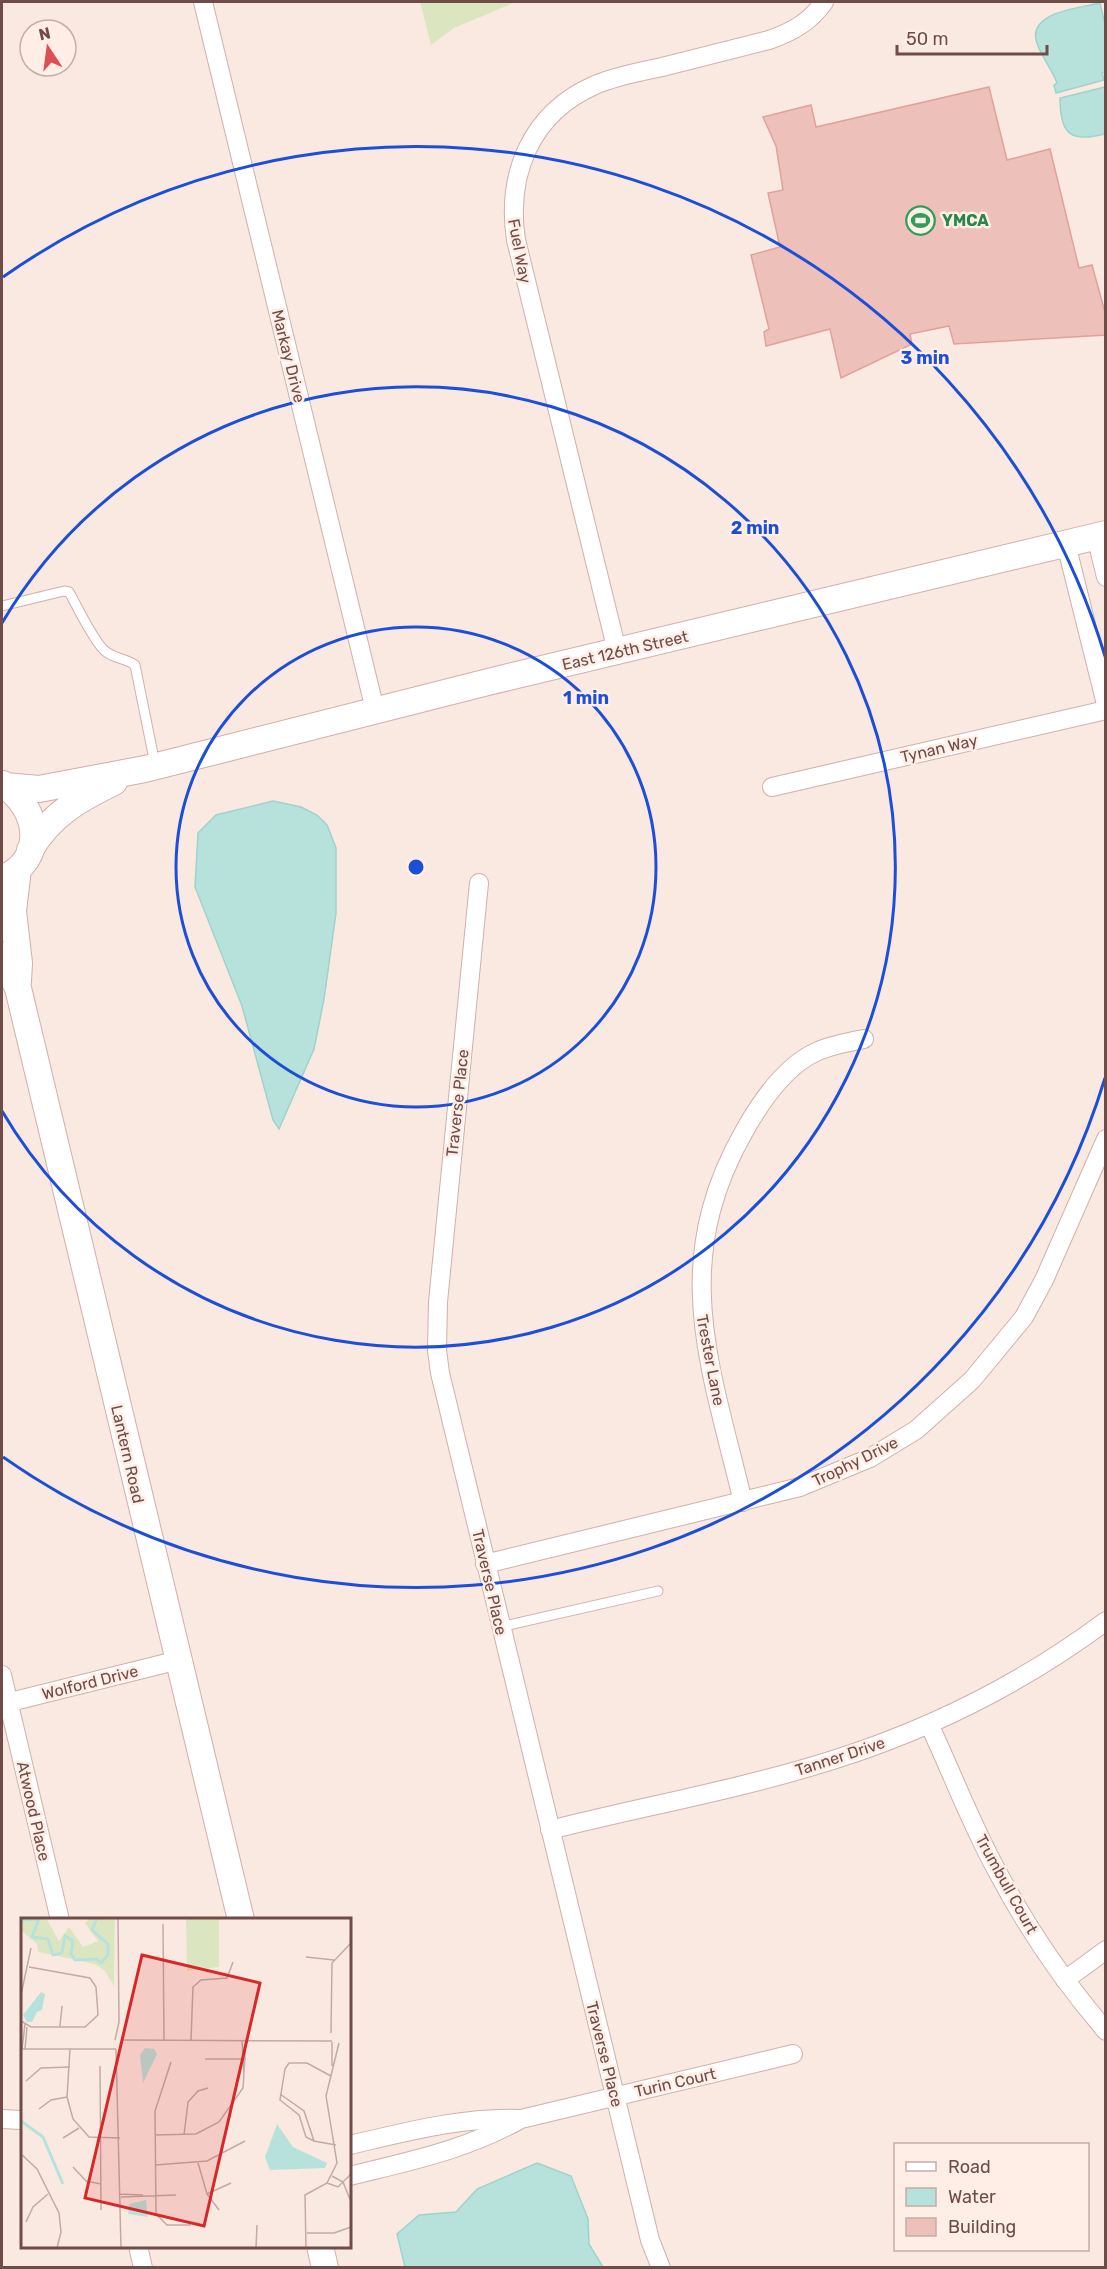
<svg xmlns="http://www.w3.org/2000/svg" width="1107" height="2269" font-family="Rubik,sans-serif">
	<style>
		.green { fill: #dbe6c1 }
		.water { fill: #b7e2dc; stroke: #9ed3cc; stroke-width: 1.5 }
		.building { fill: #eec0ba; stroke: #e0a29b; stroke-width: 1.5 }
		.lines { fill: none; stroke-linecap: round; stroke-linejoin: round }
		.lane-casing { stroke: #cdb1ab; stroke-width: 11 }
		.street-casing { stroke: #cdb1ab; stroke-width: 20 }
		.secondary-casing { stroke: #cfafa9; stroke-width: 28 }
		.lane { stroke: #fff; stroke-width: 9 }
		.street { stroke: #fff; stroke-width: 18 }
		.secondary { stroke: #fff; stroke-width: 26 }
		.ring { fill: none; stroke: #1d4ed8; stroke-width: 3 }
		.labels { text-anchor: middle; stroke-width: 5; stroke-linejoin: round; paint-order: stroke }
		.leisure-label { font-size: 16px; font-weight: bold; fill: #27864d; stroke: #feeee6; text-anchor: start }
		.street-label { font-size: 16px; fill: #704c49; stroke: #feeee6 }
		.inset-river { fill: none; stroke: #b7e2dc; stroke-width: 3 }
		.inset-road { fill: none; stroke: #c3aaa4; stroke-width: 1.5 }
		.view { fill: #d62828; fill-opacity: 0.15; stroke: #d62828; stroke-width: 3 }
		.inset-edge { fill: none; stroke: #704c49; stroke-width: 3 }
		.centre { fill: #1d4ed8; stroke: #feeee6; stroke-width: 3 }
		.ring-label { font-size: 18px; text-anchor: middle; font-weight: bold; fill: #1d4ed8; stroke: #feeee6; stroke-width: 5; stroke-linejoin: round; paint-order: stroke }
	</style>
	<rect width="100%" height="100%" fill="#fae9e1"/>
	<!-- green -->
	<path class="green" d="M420,2H516L454,28L431,45Z"/>
	<!-- water -->
	<path class="water" d="M1100,3L1105,24V72L1102,73L1104,80L1056,93L1054,85L1057,83C1052,69 1043,59 1038,46C1023,12 1080,8 1100,3Z
		M1105,87V134C1070,143 1060,134 1060,98Z
		M273,801L301,807L317,815L327,825L336,848V913L324,999L314,1049L279,1129L273,1120L242,1006L195,887L198,833L216,815Z
		M537,2163L571,2176L588,2219L589,2244L603,2267H405L397,2234L419,2215L456,2212L477,2189Z"/>
	<!-- building -->
	<path class="building" d="M989,87L1007,160L1050,149L1079,268L1092,265L1106,316V335L954,344L949,326L910,334L912,344L841,378L830,329L766,346L764,332L769,329L751,255L780,247L768,193L783,190L776,146L763,117L811,105L816,127Z"/>
	<g class="lines">
		<defs>
			<path id="lane" d="M2,606L64,591L69,592C77,606 93,640 104,650C113,659 126,658 135,665L155,764
				M500,1627L658,1591"/>
			<path id="street" d="M203,2L375,710
				M1096,536L1106,577
				M1066,544L1106,704
				M617,651L516,240C506,174 531,113 595,85C616,76 639,72 662,67C697,58 733,49 769,40C792,32 810,22 824,2
				M772,787L1106,710
				M479,883L438,1302L437,1350L440,1373L650,2240L661,2268
				M743,1502C710,1364 668,1262 746,1128C762,1100 785,1066 816,1052C831,1045 848,1042 864,1039
				M485,1564L800,1487L870,1458L916,1430L972,1380L1024,1317L1044,1280L1106,1139
				M2,1675L60,1920
				M2,1704L179,1660
				M929,1724C952,1773 971,1824 997,1871C1027,1928 1064,1982 1106,2031
				M550,1830C645,1806 742,1789 836,1759C933,1728 1024,1682 1106,1621
				M1065,1980L1106,1950
				M2,2119L22,2120
				M350,2145C406,2132 461,2117 520,2119
				M350,2176C410,2161 466,2150 521,2119L793,2054
				M138,2246L143,2268"/>
			<path id="secondary" d="M5,786L39,789L145,769L488,682L1106,534
				M30,850C50,815 79,799 114,782
				M18,869L13,911L19,963L18,981
				M2,879C47,859 40,809 3,784
				M2,956L18,988L241,1920
				M320,2246L325,2268"/>
		</defs>
		<!-- lane casing -->
		<use href="#lane" class="lane-casing"/>
		<!-- street casing -->
		<use href="#street" class="street-casing"/>
		<!-- secondary casing -->
		<use href="#secondary" class="secondary-casing"/>
		<!-- lane -->
		<use href="#lane" class="lane"/>
		<!-- street -->
		<use href="#street" class="street"/>
		<!-- secondary -->
		<use href="#secondary" class="secondary"/>
	</g>
	<!-- distance rings -->
	<g class="ring">
		<circle cx="416" cy="867" r="240"/>
		<path d="M2 623A480 480 0 1 1 2 1111"/>
		<path d="M1105 1078A720 720 0 0 1 3 1457M3 277A720 720 0 0 1 1105 656"/>
	</g>
	<!-- icons -->
	<defs>
		<symbol id="stadium-ring" viewBox="-11 -11 22 22"><circle r="9.5" fill="#feeee6" stroke="#2e9e5b" stroke-width="1.5"/><path d="M0-5a6.5 5 0 1 0 0 10a6.5 5 0 1 0 0-10ZM-3.5-1.8h7v3.6h-7Z" fill="#2e9e5b"/></symbol>
	</defs>
	<g fill-rule="evenodd">
		<use href="#stadium-ring" x="904" y="204" width="33" height="33"/>
	</g>
	<g class="labels">
		<!-- leisure labels -->
		<g class="leisure-label">
			<text x="942" y="226">YMCA</text>
		</g>
		<!-- street labels -->
		<g class="street-label">
			<text transform="translate(520 251) rotate(79)" y="6">Fuel Way</text>
			<text transform="translate(289 356) rotate(76)" y="6">Markay Drive</text>
			<text transform="translate(625 650) rotate(-13)" y="6">East 126th Street</text>
			<text transform="translate(939 748) rotate(-13)" y="6">Tynan Way</text>
			<text transform="translate(457 1103) rotate(-84)" y="6">Traverse Place</text>
			<text transform="translate(711 1360) rotate(79)" y="6">Trester Lane</text>
			<text transform="translate(128 1454) rotate(77)" y="6">Lantern Road</text>
			<text transform="translate(855 1461) rotate(-26)" y="6">Trophy Drive</text>
			<text transform="translate(490 1582) rotate(77)" y="6">Traverse Place</text>
			<text transform="translate(90 1682) rotate(-14)" y="6">Wolford Drive</text>
			<text transform="translate(840 1756) rotate(-18)" y="6">Tanner Drive</text>
			<text transform="translate(34 1811) rotate(77)" y="6">Atwood Place</text>
			<text transform="translate(1007 1884) rotate(61)" y="6">Trumbull Court</text>
			<text transform="translate(605 2054) rotate(76)" y="6">Traverse Place</text>
			<text transform="translate(675 2082) rotate(-13)" y="6">Turin Court</text>
		</g>
	</g>
	<!-- overview -->
	<g transform="translate(21 1918)">
		<rect width="330" height="330" fill="#fae9e1"/>
		<path d="M0,0H25L38,23L48,9L62,29L77,23L64,5L69,0H94L93,68L84,53L74,46L17,34L16,26L0,12ZM165,0H198V49L166,53Z" fill="#dbe6c1"/>
		<path d="M20,74L24,76L21,92L16,94L11,104H6L2,97ZM124,130L133,131L136,136L122,165L119,137ZM256,206L272,229L306,245L304,250L249,252L244,239ZM125,282L127,299L107,296L108,286Z" fill="#b7e2dc"/>
		<path class="inset-river" d="M0,2L18,1L11,19L27,21L32,37L41,35L44,18L52,23L50,36L54,42L75,41L80,45L87,37V26L71,12L76,0M0,203L22,219L42,266"/>
		<path class="inset-road" d="M142,6L143,123M285,39L313,42M0,77L10,30M0,103L10,109H64L77,97L75,69L69,60L8,49M39,108L41,88M310,115L311,45L330,25M94,122L98,104L97,0M102,122L311,123M170,122L172,69L180,62L206,60L212,44M221,122L223,156M0,131H95M1,131L4,106M4,131L6,109M49,131L46,179L52,201L68,219L99,220M95,131L100,330M184,141H225M150,144L134,193L135,296L146,307H170M79,148L80,292M311,148V124M5,163L20,150L49,149M259,176L283,193L293,223L315,227M18,191L30,182L46,179M134,217L175,216L198,204L222,170L225,122M163,217L167,184L177,173L187,170M42,220L58,210M293,223L285,219L278,197L259,182L264,151L268,145H286L310,158M0,236L16,251L38,295L40,314L36,330M177,245L186,276L198,292M134,247L186,243L224,223M52,249L65,263L80,266M311,258L322,264L330,284M306,265L317,269L330,256M99,276L122,277M186,276L210,265M100,279L155,277M5,304L12,289L27,276M286,315H313L330,309M235,330L236,307M285,330L284,277L306,265L316,245L305,178L318,125"/>
		<path class="view" d="M121,37L239,65L183,308L64,280Z"/>
		<rect width="330" height="330" class="inset-edge"/>
	</g>
	<circle cx="416" cy="867" r="9" class="centre"/>
	<g class="ring-label">
		<text x="925" y="364">3 min</text>
		<text x="755" y="534">2 min</text>
		<text x="586" y="704">1 min</text>
	</g>
	<!-- border -->
	<rect width="1107" height="2269" fill="none" stroke="#704c49" stroke-width="6"/>
	<!-- legend -->
	<rect x="894" y="2143" width="195" height="108" fill="#feeee6" stroke="#c5ada7" stroke-width="1.5"/>
	<rect x="906" y="2162" width="30" height="9" fill="#ffffff" stroke="#c5ada7" stroke-width="1.5"/>
	<text x="948" y="2173" font-size="18" fill="#704c49">Road</text>
	<rect x="906" y="2188" width="30" height="18" fill="#b7e2dc" stroke="#c5ada7" stroke-width="1.5"/>
	<text x="948" y="2203" font-size="18" fill="#704c49">Water</text>
	<rect x="906" y="2218" width="30" height="18" fill="#eec0ba" stroke="#c5ada7" stroke-width="1.5"/>
	<text x="948" y="2233" font-size="18" fill="#704c49">Building</text>
	<!-- north arrow -->
	<g transform="translate(48 48) rotate(347)"><circle r="28" fill="#feeee6" stroke="#c5ada7" stroke-width="1.5"/>
	<path d="M0-4.5L10 22L0 15L-10 22Z" fill="#de4c55"/>
	<text y="-9" font-size="16" font-weight="bold" text-anchor="middle" fill="#704c49">N</text>
	</g>
	<!-- scale -->
	<path d="M897 45v9h150v-9" fill="none" stroke="#704c49" stroke-width="3"/>
	<text x="906" y="45" font-size="18" fill="#704c49" stroke="#feeee6" stroke-width="4.5" paint-order="stroke">50 m</text>
</svg>
